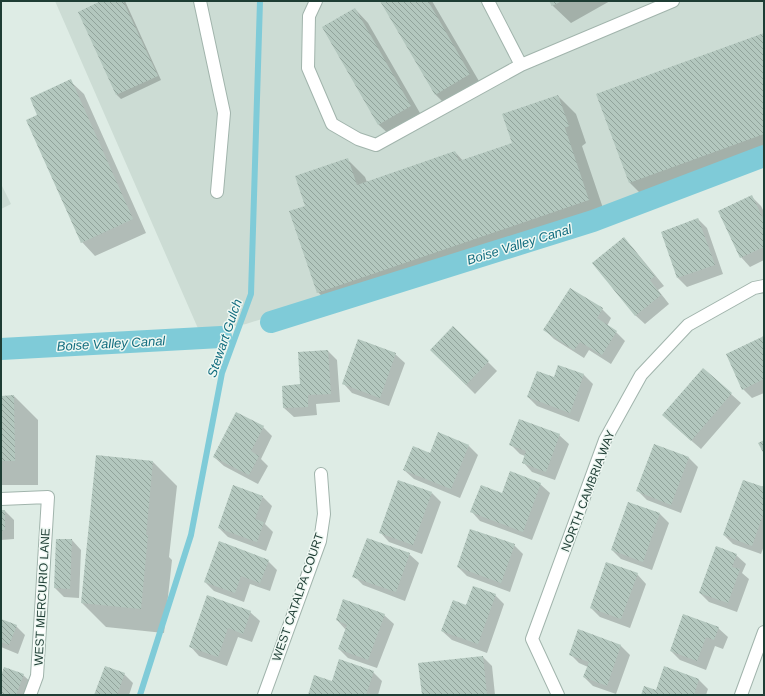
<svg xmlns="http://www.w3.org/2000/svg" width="765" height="696" font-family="Helvetica,sans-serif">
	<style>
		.built { fill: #ccdcd4 }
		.shadow { fill: #0003 }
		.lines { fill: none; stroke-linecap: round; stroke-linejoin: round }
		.stream { stroke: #7fcbd8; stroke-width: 6 }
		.canal { stroke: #7fcbd8; stroke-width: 22 }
		.building { fill: url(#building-back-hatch) }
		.minor-casing { stroke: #a1b4ac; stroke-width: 14 }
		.minor { stroke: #fff; stroke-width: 12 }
		.labels { text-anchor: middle; stroke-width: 3; stroke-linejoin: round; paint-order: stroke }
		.street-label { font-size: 12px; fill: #1e3d34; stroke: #eff8f3 }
		.water-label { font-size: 13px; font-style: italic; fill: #126d7f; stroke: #eff8f3 }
	</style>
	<defs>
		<pattern id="building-back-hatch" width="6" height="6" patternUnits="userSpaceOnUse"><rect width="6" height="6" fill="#b3c7be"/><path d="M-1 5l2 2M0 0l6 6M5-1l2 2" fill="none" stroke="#91a39b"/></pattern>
	</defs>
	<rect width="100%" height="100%" fill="#deece5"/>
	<!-- built -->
	<path class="built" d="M55,1H764V155L573,220L329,298L246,324L200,333Z
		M1,184L11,204L1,209Z"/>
	<!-- shadow -->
	<path class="shadow" d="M104,1H125L161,80L121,99L117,95Z
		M381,1H432L483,88L449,108L435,94Z
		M551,1H610L571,23L553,6Z
		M355,9L368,23L424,120L393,138L379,125L323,28Z
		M764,34V158L647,200L630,183L598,95Z
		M70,81L84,94L146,233L95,256L82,242L39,115Z
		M558,96L576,114L586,143L582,146L606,217L335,310L318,292L306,207L347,159L365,177L367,182L455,152L463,161L513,144Z
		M752,197L761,206L764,212V260L750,267L741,257Z
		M698,219L707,228L723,274L687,287L678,278L662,232Z
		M624,239L633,248L664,286L658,290L669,304L645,324L635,315Z
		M602,309L611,318L607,326L616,332L625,341L611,364L589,350L584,358L554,339L545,330Z
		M453,327L497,371L475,394L431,350Z
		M764,337V393L752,398L743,389Z
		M328,351L337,360L340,402L316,404L317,415L294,417L284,408Z
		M395,354L405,363L389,406L352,393L343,383Z
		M559,366L584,375L593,384L579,422L537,406L528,397L554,378Z
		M703,369L741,403L701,449L672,424Z
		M14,396L38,420V485H1V397Z
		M263,427L272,436L261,459L268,466L258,484L224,466L214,457Z
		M559,435L569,444L555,480L532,472L523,462L525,456L520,454L510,444Z
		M655,445L689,458L698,467L681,513L647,500L638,491Z
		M469,446L478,455L460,498L414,479L404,470L430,454Z
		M97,456L153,462L177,486L169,557L172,560L164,633L106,627L82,603Z
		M540,484L550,493L532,540L480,521L471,511L502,494Z
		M764,488V546L761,554L733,544L724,535Z
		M432,493L441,502L422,554L389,542L380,532Z
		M263,497L272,506L265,524L273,532L266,551L228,537L219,528Z
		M629,503L660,514L669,523L652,570L621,559L612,550Z
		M1,511H5L14,520V539L1,540Z
		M57,540H72L81,550L79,598L64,597L55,588Z
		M514,545L523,554L510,592L467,576L458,567Z
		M409,554L419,563L405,601L363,585L354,576Z
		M736,555L746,564L742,573L749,579L737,612L709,602L700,593Z
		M268,561L277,570L270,591L250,584L244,602L214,591L205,582Z
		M637,574L646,584L630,628L600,617L591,608Z
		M495,595L504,604L487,653L452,640L442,631L466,606Z
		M250,612L260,621L252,642L238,637L227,666L199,656L190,646Z
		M384,615L394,624L377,668L348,658L339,649L346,630L337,620Z
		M1,620L16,626L25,635L18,654L1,647Z
		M718,628L728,637L723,649L715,646L706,670L680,660L671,651Z
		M579,631L621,646L630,655L616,694L593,686L584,677L588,667L579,663L570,654Z
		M483,657L492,666L495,695H423Z
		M665,668L699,680L708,689L706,695H642L656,692Z
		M373,672L382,681L378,695H309Z
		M124,674L133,683L129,695H95Z
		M23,675L33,684L29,695H1V679Z"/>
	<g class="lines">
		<!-- stream -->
		<path class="stream" d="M140,695L191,535L222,373L251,294L260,1"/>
		<!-- canal -->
		<path class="canal" d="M271,322L593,221L764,156
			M1,349L221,337"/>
	</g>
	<!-- building -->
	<path class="building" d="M101,1H123L158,76L116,95L78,12Z
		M380,1H428L470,74L435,95Z
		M549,1H562L552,6Z
		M355,8L411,106L378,125L322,27Z
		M764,33V134L629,183L596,94Z
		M71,79L133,219L81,243L26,120L37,115L30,98Z
		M558,95L569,126L565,128L589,200L317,293L289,211L305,206L295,176L348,158L357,185L455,151L459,161L512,143L502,114Z
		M752,195L764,221V247L740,258L718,211Z
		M698,218L715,265L677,278L661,232Z
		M624,237L655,276L650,280L661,295L635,316L592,263Z
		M570,288L603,308L597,318L617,331L602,355L580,342L574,350L543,330Z
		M453,326L489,361L466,385L430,350Z
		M764,336V379L742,390L726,354Z
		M358,339L396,353L380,398L342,384Z
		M328,350L331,394L308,395V407L283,408L282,386L300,384L298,352Z
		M558,365L584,374L570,413L527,397L537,371L554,377Z
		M703,368L732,393L691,441L662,415Z
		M14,395L15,461H1V396Z
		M236,412L264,426L251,451L259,456L249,475L213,457Z
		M519,419L560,434L546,472L522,463L526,451L509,445Z
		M438,432L469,445L451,489L403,470L413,446L430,453Z
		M764,440V454L758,443Z
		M654,444L689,457L671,505L636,491Z
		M96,455L153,461L146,535H148L141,609L81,603Z
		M510,471L541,483L523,532L470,512L481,485L502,493Z
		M398,480L432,492L413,545L379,533Z
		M743,480L764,487V512L752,546L723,535Z
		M233,485L263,496L255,519L264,522L257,542L218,528Z
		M628,502L660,513L643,562L611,550Z
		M1,510H5V530L1,531Z
		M470,529L515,544L501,583L457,567Z
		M367,538L410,553L396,592L352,577Z
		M56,539H72L70,589L54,588Z
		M219,541L269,560L260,583L241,576L235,593L204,582Z
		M716,546L737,554L732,567L740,569L728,603L699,593Z
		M606,562L638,573L621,619L590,608Z
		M473,586L496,594L478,644L441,631L453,600L466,605Z
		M207,595L251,611L243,634L228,628L218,657L189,647Z
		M343,599L385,614L368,660L338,649L347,625L336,620Z
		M683,614L719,627L714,640L706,637L697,661L670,651Z
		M1,619L17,625L9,645L1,642Z
		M578,629L621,645L607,686L583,677L589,662L569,655Z
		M483,656L487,695H422L418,663Z
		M339,659L374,671L366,695H308L314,675L332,681Z
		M105,666L125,673L117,695H94Z
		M664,666L699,679L694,695H641L644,686L656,690Z
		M4,667L24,674L16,695H1V676Z"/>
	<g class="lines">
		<defs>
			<path id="minor" d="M200,1L224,113L217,192
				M316,1L309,16L308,68L332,124L358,139L376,145L521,65L488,1
				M521,65L673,1
				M1,499L48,497L37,676L30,695
				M264,695L320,541L324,514L321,474
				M558,695L532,639L605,440L641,375L688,325L754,288L764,286
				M741,695L764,632"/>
		</defs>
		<!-- minor casing -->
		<use href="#minor" class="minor-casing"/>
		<!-- minor -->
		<use href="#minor" class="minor"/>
	</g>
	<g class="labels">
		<!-- street labels -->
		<g class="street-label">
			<text transform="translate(588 491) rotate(-69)" y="4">NORTH CAMBRIA WAY</text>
			<text transform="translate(42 597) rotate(-87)" y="4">WEST MERCURIO LANE</text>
			<text transform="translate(298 597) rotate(-71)" y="4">WEST CATALPA COURT</text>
		</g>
		<!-- water labels -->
		<g class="water-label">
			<text transform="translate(519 244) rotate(-17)" y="5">Boise Valley Canal</text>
			<text transform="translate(224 338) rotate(-71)" y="5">Stewart Gulch</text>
			<text transform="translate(111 343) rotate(-3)" y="5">Boise Valley Canal</text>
		</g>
	</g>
	<!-- border -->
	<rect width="765" height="696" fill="none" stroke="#1e3d34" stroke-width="4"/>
</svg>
